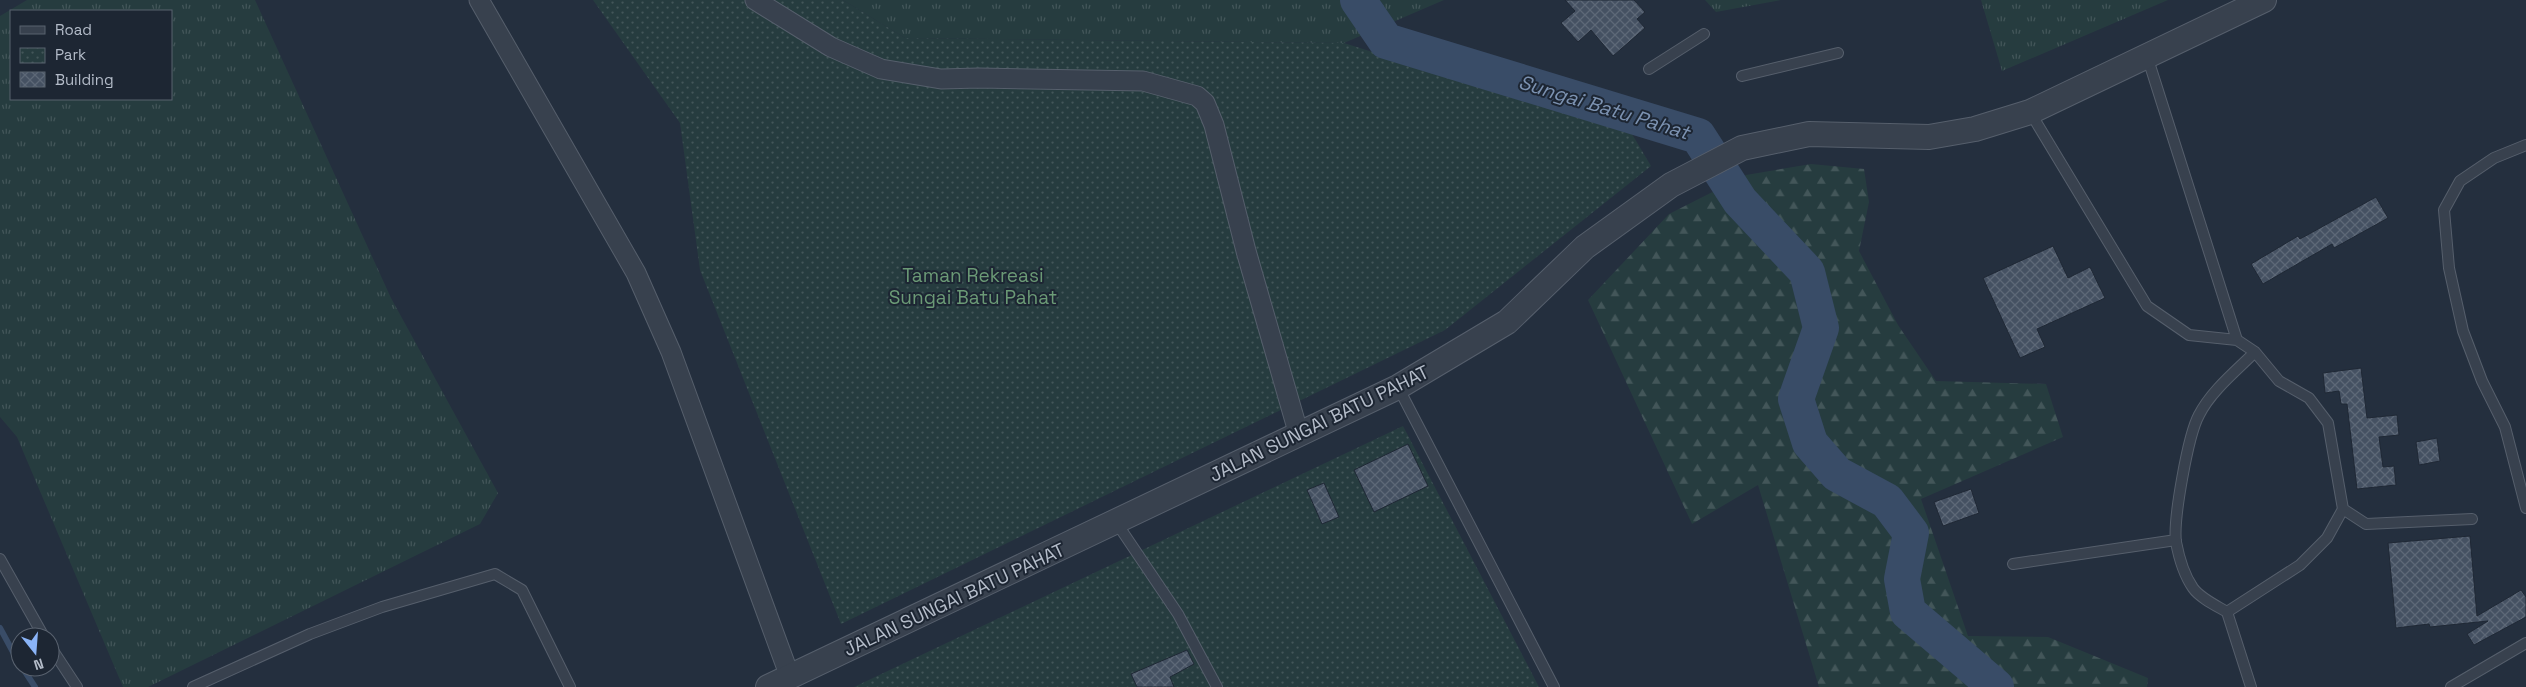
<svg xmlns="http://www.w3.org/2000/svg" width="2526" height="687" font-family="'Space Grotesk',sans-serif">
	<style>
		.grass { fill: url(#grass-tufts); fill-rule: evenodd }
		.forest { fill: url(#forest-firs) }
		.park { fill: url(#park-dots) }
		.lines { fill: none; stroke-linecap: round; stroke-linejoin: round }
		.stream { stroke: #394c67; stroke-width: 6 }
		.river { stroke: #394c67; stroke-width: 36 }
		.building { fill: url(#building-cross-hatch); stroke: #1f2835 }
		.service-casing { stroke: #565f6c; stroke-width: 12 }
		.minor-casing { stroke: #565f6c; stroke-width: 21 }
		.tertiary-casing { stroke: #565f6c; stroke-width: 26 }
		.service { stroke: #38414e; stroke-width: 10 }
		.minor { stroke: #38414e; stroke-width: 19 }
		.tertiary { stroke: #38414e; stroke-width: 24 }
		.labels { text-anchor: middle; stroke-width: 4; stroke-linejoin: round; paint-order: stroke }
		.park-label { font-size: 19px; fill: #6b9a76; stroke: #1d2633 }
		.street-label { font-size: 19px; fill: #b4bcc9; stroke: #1d2633 }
		.water-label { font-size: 20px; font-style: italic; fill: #7c92b1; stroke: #1d2633 }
	</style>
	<defs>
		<pattern id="grass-tufts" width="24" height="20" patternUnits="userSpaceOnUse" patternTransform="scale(1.25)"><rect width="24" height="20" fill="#263c3f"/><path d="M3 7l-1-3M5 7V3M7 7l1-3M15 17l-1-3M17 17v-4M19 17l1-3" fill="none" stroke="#435659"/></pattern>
		<pattern id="forest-firs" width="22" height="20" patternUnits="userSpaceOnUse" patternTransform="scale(1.25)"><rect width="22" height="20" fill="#263c3f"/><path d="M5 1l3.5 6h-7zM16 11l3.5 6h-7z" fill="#435659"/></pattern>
		<pattern id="park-dots" width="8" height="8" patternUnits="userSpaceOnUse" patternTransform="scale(1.25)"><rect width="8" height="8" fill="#263c3f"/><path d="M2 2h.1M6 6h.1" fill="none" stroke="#435659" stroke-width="1.8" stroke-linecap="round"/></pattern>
		<pattern id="building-cross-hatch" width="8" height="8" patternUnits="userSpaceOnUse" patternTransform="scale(1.25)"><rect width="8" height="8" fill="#455162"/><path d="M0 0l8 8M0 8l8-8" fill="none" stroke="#5d6877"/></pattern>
	</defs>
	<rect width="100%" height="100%" fill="#242f3e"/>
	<!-- grass -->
	<path class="grass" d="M27,0H255L391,298L498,493L480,524L148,687H123L17,437L0,417V16ZM171,11V99H11V11Z
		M843,0H1444L1344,43L905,38Z
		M1705,0H1781L1716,12Z
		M1981,0H2168L2002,71Z"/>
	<!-- forest -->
	<path class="forest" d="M1811,164L1864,169L1869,202L1859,251L1898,325L1936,381L2046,384L2063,437L1921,499L1968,636L2048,637L2148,678L2147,687H1819L1758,485L1692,524L1588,300L1669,214L1746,175Z"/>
	<!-- park -->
	<path class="park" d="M593,0H843L905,38L1344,43L1632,134L1651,166L1445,330L841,624L700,270L680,123Z
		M1403,426L1539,687H854Z"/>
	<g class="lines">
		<!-- stream -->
		<path class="stream" d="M0,628L20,665
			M22,667L35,687"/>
		<!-- river -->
		<path class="river" d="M1358,0L1386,41L1698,136L1740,201L1807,272L1821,328L1796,399L1810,443L1837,474L1887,501L1911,533L1902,579L1908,612L1996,687"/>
	</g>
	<!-- building -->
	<path class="building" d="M1565,0H1634L1645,12L1637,19L1645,28L1613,56L1591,30L1578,42L1561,23L1575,11Z
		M2376,197L2388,218L2334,248L2332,244L2263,284L2251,264L2298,236L2300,239Z
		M2053,246L2068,278L2090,267L2105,298L2037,329L2045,347L2020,358L1983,278Z
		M2361,368L2367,418L2397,415L2399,435L2379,437L2383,467L2394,466L2396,485L2357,489L2347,404H2341L2339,391L2325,393L2323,373Z
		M2437,438L2440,461L2419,465L2416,442Z
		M1408,444L1428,486L1374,512L1354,470Z
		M1324,483L1339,517L1322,524L1307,490Z
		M1971,489L1979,513L1943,526L1934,502Z
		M2470,536L2477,616L2521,590L2526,597V617L2474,645L2467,634L2488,621L2430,627L2429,624L2396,628L2388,543Z
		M1187,650L1194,664L1170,677L1174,687H1137L1131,674Z"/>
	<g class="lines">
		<defs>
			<path id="service" d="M2147,56L2237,340L2255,352L2279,381L2309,398L2328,423L2343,509L2327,538L2300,565L2227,612L2251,687
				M1649,69L1704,34
				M1742,76L1838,53
				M2030,112L2147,306L2189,335L2237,340
				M2526,145L2494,158L2460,181L2444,210L2449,268L2463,331L2482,381L2505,427L2526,508
				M1398,387L1554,687
				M2343,509L2366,524L2472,519
				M1116,522L1178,614L1217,687
				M0,559L44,637
				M2013,564L2176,540
				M2227,612C2217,606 2200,598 2193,588C2184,575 2179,558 2176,542C2173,520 2188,435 2199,415C2211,391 2236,371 2255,352
				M50,646L77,687
				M193,687L310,634L382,607L495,574L522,590L570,687
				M2451,687L2526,643"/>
			<path id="minor" d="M479,0L636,273L671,352L790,677
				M755,0L831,47L881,69L941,79L979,78L1143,81L1197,96L1205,103L1214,125L1246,251L1299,435"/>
			<path id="tertiary" d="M768,687L1398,387L1507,322L1585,247L1671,185L1742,148L1809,134L1929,137L1975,129L2030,112L2264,0"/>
		</defs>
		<!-- service casing -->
		<use href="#service" class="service-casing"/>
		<!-- minor casing -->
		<use href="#minor" class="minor-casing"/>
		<!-- tertiary casing -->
		<use href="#tertiary" class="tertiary-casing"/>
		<!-- service -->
		<use href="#service" class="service"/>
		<!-- minor -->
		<use href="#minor" class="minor"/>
		<!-- tertiary -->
		<use href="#tertiary" class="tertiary"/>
	</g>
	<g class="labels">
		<!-- park labels -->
		<g class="park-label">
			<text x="973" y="282">Taman Rekreasi<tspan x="973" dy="22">Sungai Batu Pahat</tspan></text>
		</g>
		<!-- street labels -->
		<g class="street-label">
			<text transform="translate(1319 423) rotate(-26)" y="7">JALAN SUNGAI BATU PAHAT</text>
			<text transform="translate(954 599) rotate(-25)" y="7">JALAN SUNGAI BATU PAHAT</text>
		</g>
		<!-- water labels -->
		<g class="water-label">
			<text transform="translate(1604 107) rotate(17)" y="7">Sungai Batu Pahat</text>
		</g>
	</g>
	<!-- legend -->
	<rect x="10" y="10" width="162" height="90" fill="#1d2633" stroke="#59626f"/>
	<rect x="20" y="26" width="25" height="8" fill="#38414e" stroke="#59626f"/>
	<text x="55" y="35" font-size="15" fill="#b4bcc9">Road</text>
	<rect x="20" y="48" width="25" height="15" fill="url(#park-dots)" stroke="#59626f"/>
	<text x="55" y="60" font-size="15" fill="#b4bcc9">Park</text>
	<rect x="20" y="72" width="25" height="15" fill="url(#building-cross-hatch)" stroke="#59626f"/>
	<text x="55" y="85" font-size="15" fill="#b4bcc9">Building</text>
	<!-- north arrow -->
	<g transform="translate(35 652) rotate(163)"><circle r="24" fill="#1d2633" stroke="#59626f"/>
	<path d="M0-4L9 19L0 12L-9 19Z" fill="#8ab4f8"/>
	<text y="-8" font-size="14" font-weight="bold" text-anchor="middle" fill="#b4bcc9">N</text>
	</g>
</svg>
